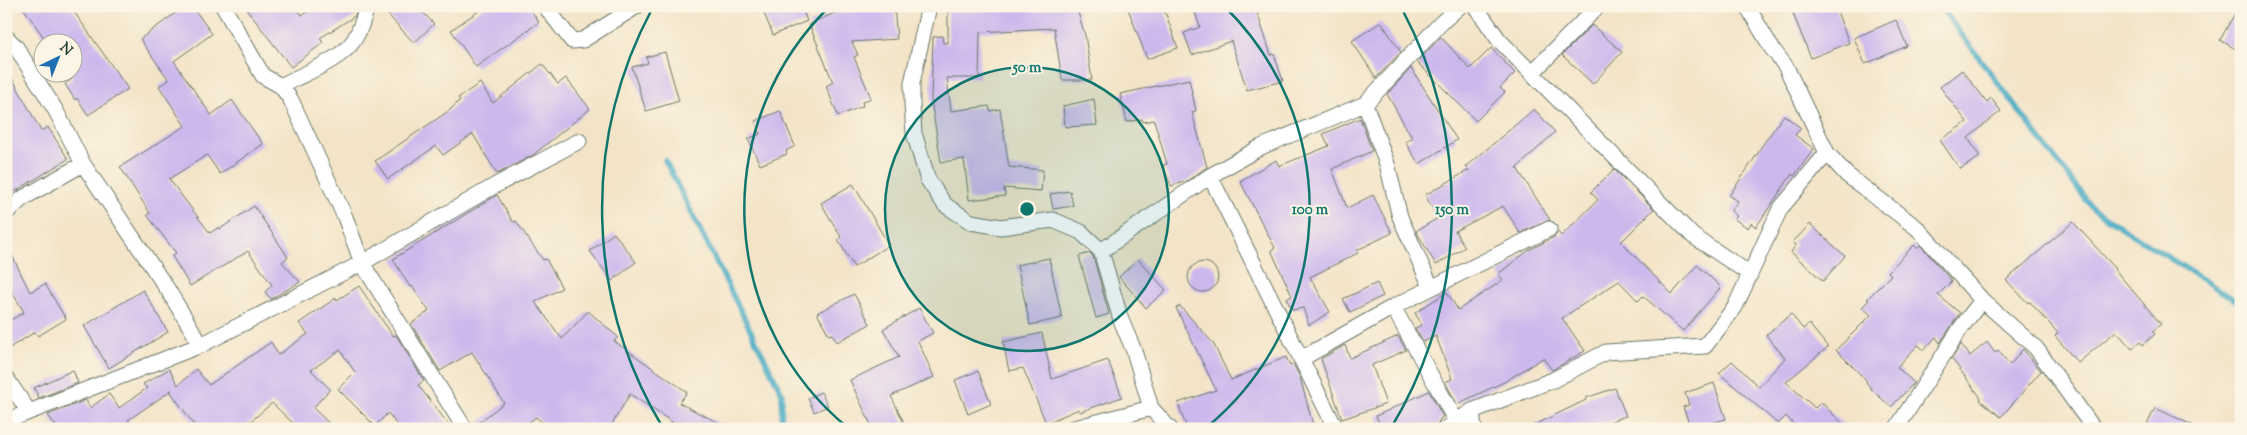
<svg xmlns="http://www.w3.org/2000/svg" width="2247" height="435" font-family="'Sorts Mill Goudy',serif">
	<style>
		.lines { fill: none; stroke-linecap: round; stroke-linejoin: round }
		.stream { stroke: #43a9c3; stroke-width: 5.5 }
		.building { fill: #cdb8ed }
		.street-casing { stroke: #697768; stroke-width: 17 }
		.street { stroke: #fff; stroke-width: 15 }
		.ring { fill: none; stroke: #0f766e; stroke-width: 2.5 }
		.centre { fill: #0f766e; stroke: #fcf5e5; stroke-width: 2.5 }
		.ring-label { font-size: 15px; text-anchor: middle; font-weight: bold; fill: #0f766e; stroke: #fcf5e5; stroke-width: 4; stroke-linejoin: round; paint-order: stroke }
	</style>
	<rect width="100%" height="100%" fill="#fcf5e5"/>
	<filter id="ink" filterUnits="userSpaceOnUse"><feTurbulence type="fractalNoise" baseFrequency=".02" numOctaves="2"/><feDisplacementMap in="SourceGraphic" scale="10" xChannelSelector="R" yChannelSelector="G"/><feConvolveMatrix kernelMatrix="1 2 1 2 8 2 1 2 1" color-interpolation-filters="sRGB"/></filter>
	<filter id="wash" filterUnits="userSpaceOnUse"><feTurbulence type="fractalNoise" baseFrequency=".0096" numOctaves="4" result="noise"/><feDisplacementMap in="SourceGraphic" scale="20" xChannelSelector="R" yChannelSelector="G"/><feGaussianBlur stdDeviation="1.12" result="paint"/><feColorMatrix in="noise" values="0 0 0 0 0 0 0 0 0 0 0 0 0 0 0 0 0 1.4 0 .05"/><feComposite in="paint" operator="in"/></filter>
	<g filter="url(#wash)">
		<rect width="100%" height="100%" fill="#f3e4c8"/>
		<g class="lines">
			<!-- stream -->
			<path class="stream" d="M1940,6L2093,209L2241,304
				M665,160L782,393L781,429"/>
		</g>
		<g id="blocks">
			<!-- building -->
			<path class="building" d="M22,6H70L128,89L88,115L77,98L75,100L65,84L72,79V42H47Z
				M185,6H192L212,34L174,61L211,115L232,100L263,144L220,174L207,155L169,179L210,233L219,227L220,229L254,206L288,257L282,262L300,282L271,299L265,292L272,285L248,251L190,286L172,256L176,253L147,215L150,213L120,167L185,126L159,86L169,80L140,39Z
				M244,6H295L302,15L316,6H357L355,16L320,38L323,43L291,67Z
				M380,6H417L434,24L414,43Z
				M486,6H528L539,22L476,67L451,30Z
				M761,6H801L807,21L773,35Z
				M851,6H894L897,39L852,42L858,55L854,57L871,98L862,102L863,106L838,116L826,86L833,82L809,24Z
				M997,6H1076L1085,35L1092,80H1062L1054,28L980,32L979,78H947L951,111L989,106L990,111L1000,109L1009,167L1043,170L1041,191L1004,188L1005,196L969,200L964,159L941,162L931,100L933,37L942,36L943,43H948V9L997,10Z
				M1127,6H1163L1178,48L1147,59Z
				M1193,6H1255L1271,55L1274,54L1283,81L1247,90L1231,41L1192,55L1184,33L1200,27Z
				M1790,6H1835L1849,43L1811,58Z
				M2239,6H2241V52L2220,40Z
				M1896,20L1907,46L1865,64L1854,38Z
				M1381,22L1401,52L1376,78L1352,41Z
				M1592,25L1622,52L1593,84L1562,55Z
				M1441,37L1470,69L1491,48L1515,73L1500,88L1505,92L1476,121L1417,62Z
				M665,52L679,101L646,111L632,67L648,63L646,57Z
				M542,64L558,84L566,78L590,109L533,155L497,174L473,134L443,155L436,146L388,179L375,161L450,110L460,100L458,98L480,83L493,103Z
				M6,67L41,131L48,127L68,159L6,197Z
				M1411,68L1457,140L1419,164L1405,142L1412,138L1387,94Z
				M1962,70L1987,102L1991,98L2001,111L1968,138L1980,157L1960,169L1940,140L1967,122L1940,87Z
				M1189,79L1196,111L1192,112L1207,167L1187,181L1171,186L1163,165L1167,164L1154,120L1143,122L1142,119L1127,122L1120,94Z
				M1094,99L1097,125L1065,127L1063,106Z
				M1534,109L1555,132L1517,168L1550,220L1520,233L1503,206L1455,231L1465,247L1436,265L1416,231L1438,218L1425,195L1469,170L1466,167Z
				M780,111L795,146L786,151L787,154L760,165L748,139L760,134L755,121Z
				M1784,115L1801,128L1795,135L1814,149L1794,176L1792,174L1756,227L1751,223L1748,228L1734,219L1737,216L1731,211L1738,201L1729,196L1760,150H1759Z
				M1360,118L1372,151L1332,169L1347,208L1373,195L1392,233L1357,250L1358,253L1310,277L1330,312L1309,325L1303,308L1293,310L1286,299L1292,296L1271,250L1275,248L1240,181L1276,160L1279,166L1329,146L1323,134Z
				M1614,169L1654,209L1621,242L1672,294L1697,265L1721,287L1683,331L1643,296L1638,301L1619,281L1562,318L1585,351L1552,370L1543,358L1504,382L1457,404L1445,382L1452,379L1436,336L1423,342L1415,328L1422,325L1415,313L1447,292L1458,310L1503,280L1498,274L1529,250L1554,237L1558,232L1561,236L1598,200L1591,192Z
				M853,184L889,245L854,267L838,240L841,237L821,203Z
				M1070,191L1073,206L1053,209L1050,194Z
				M497,195L513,222L516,221L543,260L546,259L562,288L535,302L562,339L588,311L618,337L614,341L687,392L679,403L731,429H669L672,422L630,394L609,429H550L536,417L520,429H474V426L504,403L472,352L440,371L411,324L429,311L412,286L410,287L393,259Z
				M2073,222L2116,269L2115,270L2161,324L2153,331L2155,334L2143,345L2140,342L2132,349L2116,331L2078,363L2055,336L2058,333L2030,302L2028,303L2006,280Z
				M1810,224L1845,256L1823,281L1791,252L1796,245L1793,242Z
				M614,233L636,262L612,281L590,251Z
				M6,243L30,292L45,284L66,319L38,336L35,332L6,350V323L24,312L6,282Z
				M1914,245L1917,248L1920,245L1952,281L1938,295L1960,313L1940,343L1936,337L1924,350L1918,345L1897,367L1914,383L1891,407L1872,390L1866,382L1867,381L1836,350L1871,315L1862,307L1869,300L1867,299L1891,275L1888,272Z
				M1090,253L1093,256L1109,314L1096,318L1079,256Z
				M1049,258L1062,318L1030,325L1017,265Z
				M1138,259L1166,290L1146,308L1119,277Z
				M1188 277a15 15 0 1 1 30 0a15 15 0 1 1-30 0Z
				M1377,283L1383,296L1350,312L1343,299Z
				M359,286L393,336L396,335L424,381L418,385L452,429H400L388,413L375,426L338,389L355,372L340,350L311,370L330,389L313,408L335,429H299L272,403L242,429H197L170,391L172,390L128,420L135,429H58L48,415L86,400L90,408L109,394L119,408L147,388L143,384L169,369L178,385L196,369L209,385L271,342L278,355L308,334L299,323L336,298L337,300Z
				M143,290L168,332L109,368L84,326Z
				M854,294L870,324L837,342L832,334L829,335L817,313Z
				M1180,306L1213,343L1231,380L1286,357L1290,366L1293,364L1300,377L1314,429H1187L1178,403L1216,390L1176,308Z
				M919,308L933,333L918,341L934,377L891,396L907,429H873L850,380L899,357L883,329Z
				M1791,314L1803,329L1809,324L1828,347L1786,382L1815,408L1821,402L1848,429H1798L1786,416L1778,424L1719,373L1732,361L1759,387L1785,358L1766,335Z
				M1042,333L1052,379L1108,360L1122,397L1080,412L1079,409L1046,423L1023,368L1009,371L1003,342Z
				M1398,336L1406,350L1372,365L1386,404L1342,419L1321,359L1345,345L1350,358Z
				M1987,342L1995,353L1998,350L2010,365L2023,349L2041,371L2001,417L1980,400L1981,398L1952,359L1961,344L1970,356Z
				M73,370L78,383L39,398L34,388Z
				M978,371L991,404L968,414L955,380Z
				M1714,383L1726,419L1691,429L1683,407L1689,405L1685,393Z
				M1615,388L1626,416L1589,429H1526L1586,400V398Z
				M1429,391L1443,417L1440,419L1436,429H1382L1376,416Z
				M821,392L828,406L814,412L808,398Z
				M2155,408L2201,429H2145Z"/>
		</g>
	</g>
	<g filter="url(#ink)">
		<use href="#blocks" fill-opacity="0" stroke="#697768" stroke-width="1"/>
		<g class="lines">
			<defs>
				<path id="street" d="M223,6L263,76L281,86L291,100L345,217L362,263L465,429
					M545,6L572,41L583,40L637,6
					M929,6L912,83V105L914,133L928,180L945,205L971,222L1001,227L1053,220L1081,232L1101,251L1121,320L1134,351L1151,408L1170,429
					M1475,6L1499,40L1693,236L1750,274
					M1747,6L1771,47L1786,67L1827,153L1847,175L1917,228L1982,300L2036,348L2094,429
					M6,37L16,47L56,111L83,164L168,290L201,345
					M1532,73L1598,6
					M281,86C302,74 342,60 354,40C361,29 364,18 367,6
					M1365,104L1387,164L1400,217L1431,287
					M1210,176L1336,429
					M6,213L23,198L83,164
					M1101,251L1210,176L1261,147L1365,104L1442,22L1460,6
					M1301,359L1393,307
					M6,378L29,412
					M1472,411L1474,429
					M6,421L201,345L362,263L496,185L579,141
					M1456,421L1393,307L1549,229
					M1071,429L1151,408
					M1445,429L1472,411L1553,380L1606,352L1705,346L1735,307L1780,209L1827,153
					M1896,429L1960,329L1982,300"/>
			</defs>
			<!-- street casing -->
			<use href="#street" class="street-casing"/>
			<!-- street -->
			<use href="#street" class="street"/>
		</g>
	</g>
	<!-- distance rings -->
	<circle cx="1027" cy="209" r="142" fill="#0f766e" fill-opacity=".12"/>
	<g class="ring">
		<circle cx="1027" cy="209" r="142"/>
		<path d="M847 427A283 283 0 0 1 829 7M1225 7A283 283 0 0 1 1207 427"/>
		<path d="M663 428A425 425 0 0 1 652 9M1402 9A425 425 0 0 1 1391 428"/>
	</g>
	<circle cx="1027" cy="209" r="8" class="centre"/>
	<g class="ring-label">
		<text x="1027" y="72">50 m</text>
		<text x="1310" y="214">100 m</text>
		<text x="1452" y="214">150 m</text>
	</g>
	<!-- margin -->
	<rect width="2247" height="435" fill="none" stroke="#fcf5e5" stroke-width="25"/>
	<!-- north arrow -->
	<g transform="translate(58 58) rotate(43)"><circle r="24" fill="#fcf5e5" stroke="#a4ab9e"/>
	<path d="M0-4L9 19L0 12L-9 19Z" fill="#1f6fb2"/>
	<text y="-8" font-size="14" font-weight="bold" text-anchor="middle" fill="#1f3d34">N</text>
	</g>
</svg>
